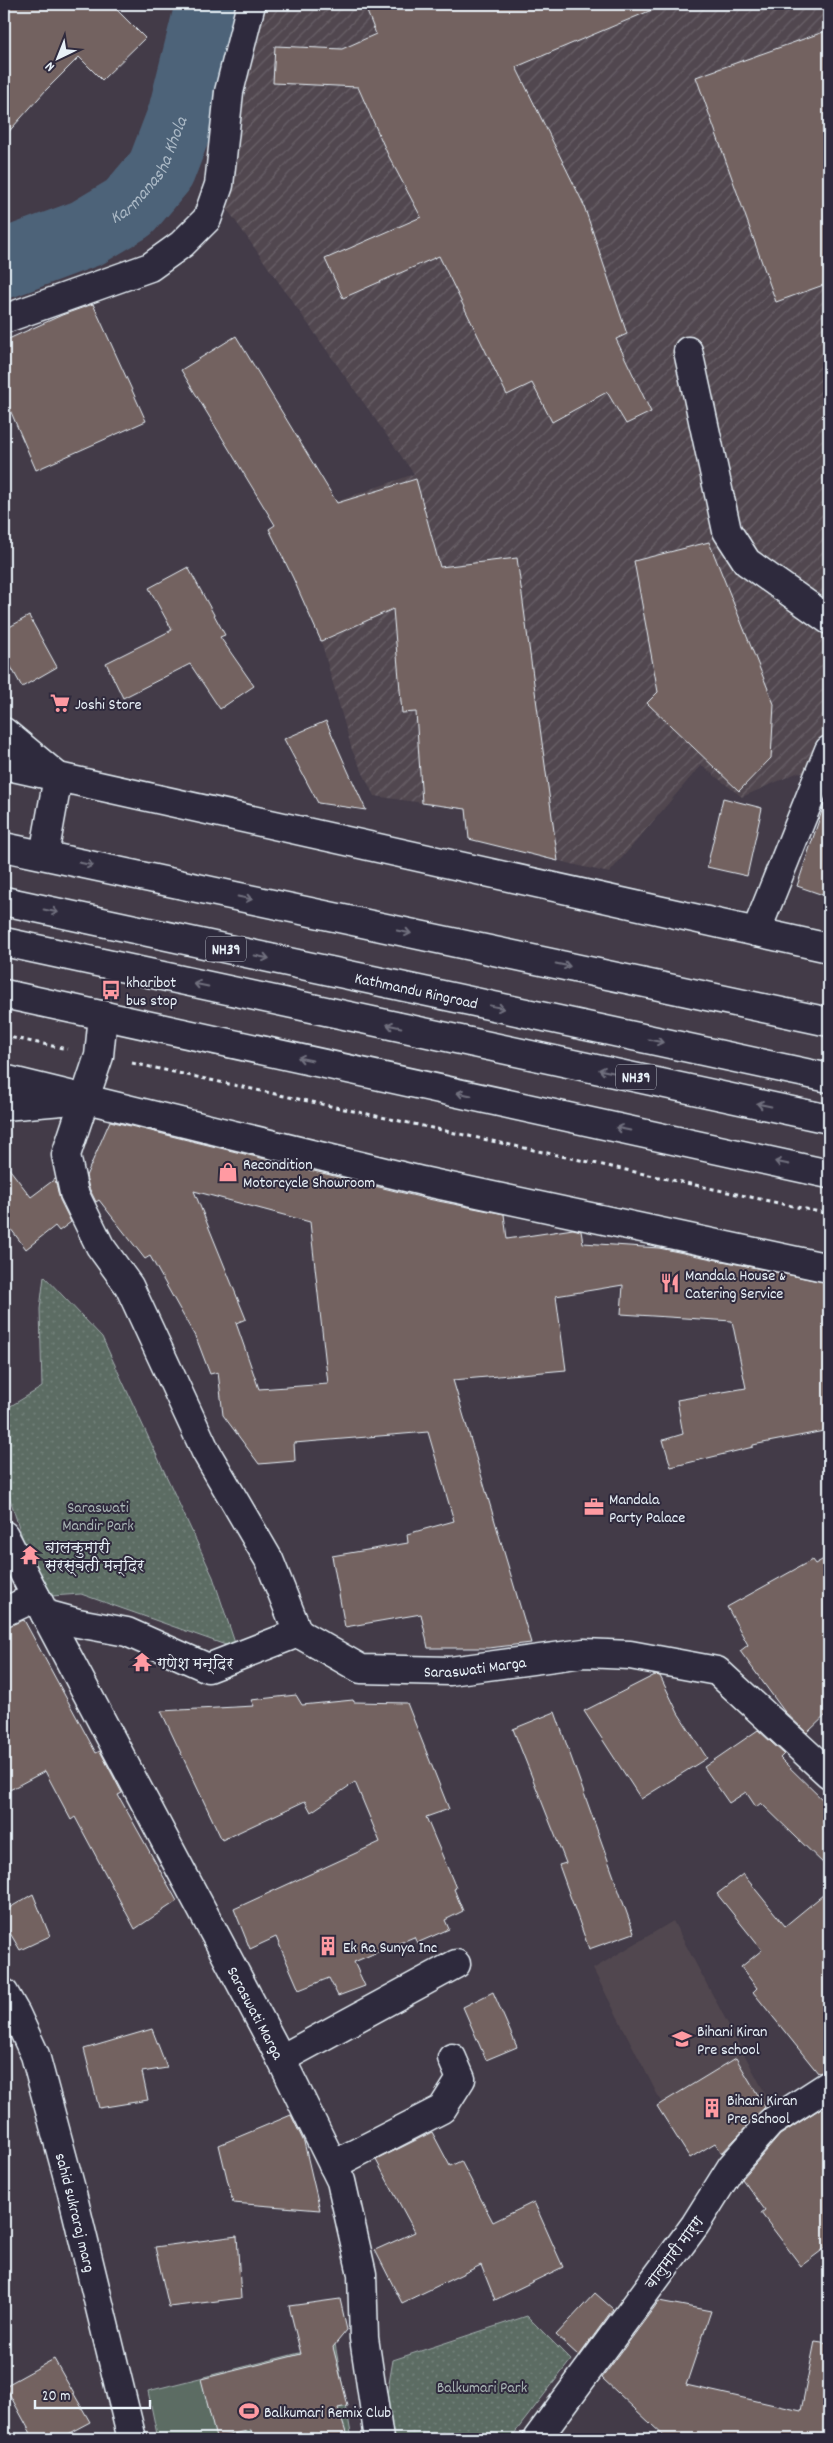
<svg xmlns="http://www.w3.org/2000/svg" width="833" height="2443" font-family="Dekko,'Playpen Sans Deva',sans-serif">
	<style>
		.built { fill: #51474f }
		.industrial { fill: url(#industrial-furrows) }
		.park { fill: url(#park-dots); stroke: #a2aeae }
		.garden { fill: #5b6c63; stroke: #a2aeae }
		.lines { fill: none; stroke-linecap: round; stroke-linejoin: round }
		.river { stroke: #4e6379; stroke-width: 69 }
		.building { fill: #736260; stroke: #e8f1f8; fill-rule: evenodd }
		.minor-casing { stroke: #e8f1f8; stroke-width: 31 }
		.major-casing { stroke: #e8f1f8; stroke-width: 31 }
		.highway-casing { stroke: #e8f1f8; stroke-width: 31 }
		.path { stroke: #e8f1f8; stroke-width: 3; stroke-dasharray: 4 4; stroke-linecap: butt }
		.minor { stroke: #2f2a3d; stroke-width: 28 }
		.major { stroke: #2f2a3d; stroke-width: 28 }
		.highway { stroke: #2f2a3d; stroke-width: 28 }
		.oneway { stroke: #70707e }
		.labels { text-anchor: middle; stroke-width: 4; stroke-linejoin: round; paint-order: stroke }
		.shield { fill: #2f2a3d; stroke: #b0b5c0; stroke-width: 1 }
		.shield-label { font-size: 15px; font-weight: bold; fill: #e8f1f8 }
		.poi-label { font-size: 16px; fill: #e8f1f8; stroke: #2f2a3d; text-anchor: start }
		.street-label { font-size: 16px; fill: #e8f1f8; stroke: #2f2a3d }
		.park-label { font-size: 16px; fill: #a9b5b5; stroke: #2f2a3d }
		.water-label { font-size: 18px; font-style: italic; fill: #aab8c5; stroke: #2f2a3d }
	</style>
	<defs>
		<pattern id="industrial-furrows" width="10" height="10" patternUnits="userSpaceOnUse" patternTransform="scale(1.25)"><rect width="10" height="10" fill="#51474f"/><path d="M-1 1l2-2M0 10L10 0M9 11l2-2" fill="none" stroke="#6a6269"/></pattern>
		<pattern id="park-dots" width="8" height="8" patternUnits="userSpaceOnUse" patternTransform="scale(1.25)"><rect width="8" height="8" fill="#5b6c63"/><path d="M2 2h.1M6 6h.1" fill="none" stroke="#73817a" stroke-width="1.8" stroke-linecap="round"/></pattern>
	</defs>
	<rect width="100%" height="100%" fill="#433b48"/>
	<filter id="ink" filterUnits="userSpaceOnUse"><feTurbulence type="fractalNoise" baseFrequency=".02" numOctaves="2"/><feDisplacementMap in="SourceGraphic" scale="10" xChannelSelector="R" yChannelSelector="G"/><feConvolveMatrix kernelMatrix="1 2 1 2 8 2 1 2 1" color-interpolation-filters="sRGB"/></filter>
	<g filter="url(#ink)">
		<!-- built -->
		<path class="built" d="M673,1921L773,2108L690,2158L593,1969Z"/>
		<!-- industrial -->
		<path class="industrial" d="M261,4H829V783L799,772L742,797L701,765L609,873L469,839L465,809L374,796L352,750L321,641L293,578L269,529L284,520L414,474L225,206Z"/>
		<!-- park -->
		<path class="park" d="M44,1276L102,1337L213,1577L237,1649L81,1594L51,1596L24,1543L4,1480V1410L42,1387L40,1309Z
			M527,2316L571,2360L510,2439H390L387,2395L393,2360Z"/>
		<!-- garden -->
		<path class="garden" d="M335,2344L352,2439H158L148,2391Z"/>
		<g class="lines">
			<!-- river -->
			<path class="river" id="s1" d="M4,264L87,233L129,208L161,170L182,115L210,4"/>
		</g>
		<!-- building -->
		<path class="building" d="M4,4H111L145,38L102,80L79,57L46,90L4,137Z
			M364,4H666L516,67L583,203L627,334L616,339L651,412L626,424L607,392L552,422L532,383L507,395L439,256L343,298L325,259L421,217L388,155L358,87L273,83L275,46L342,49L376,34Z
			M829,30V283L776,302L696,77Z
			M93,304L146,421L36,470L4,396V341L62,315Z
			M236,336L337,503L416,479L440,567L517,558L558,861L469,839L466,809L422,803L416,712L402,713L393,609L321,641L293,578L269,529L275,525L181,370Z
			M709,542L774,704L771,758L739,791L647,703L658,692L634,561Z
			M188,567L225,635L220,637L254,686L220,709L190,664L123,698L106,663L172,630L149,588Z
			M29,616L57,667L22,687L4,654V630Z
			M326,721L348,771L366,810L318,803L284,739Z
			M723,798L762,808L747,876L707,867Z
			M824,805L829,806V897L797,886Z
			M110,1121L428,1199L504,1214L507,1239L573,1229L581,1231L583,1243L659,1248L829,1283V1430L753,1445V1447L671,1467L663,1440L683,1434L677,1400L746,1388L732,1321L621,1314L623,1285L556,1296L566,1370L453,1380L531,1643L489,1648H428L421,1614L345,1627L332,1556L408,1543L407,1534L454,1521L428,1432L294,1443L295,1461L259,1464L223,1415L218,1372L210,1374L197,1340L150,1256L145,1259L99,1200L96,1202L89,1188L86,1176ZM194,1191L310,1222L328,1384L259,1389L236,1323L246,1319Z
			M4,1162L31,1197L55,1179L60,1200L71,1222L59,1231L55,1226L26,1249L4,1220Z
			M829,1556V1712L807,1733L784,1711L740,1651L748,1645L727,1607L812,1560L815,1564Z
			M24,1620L96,1753L100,1751L122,1793L118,1795L177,1901L135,1929L75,1817L71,1820L45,1771L4,1793V1627Z
			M655,1675L660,1676L678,1713L707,1758L641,1799L584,1711Z
			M296,1695L302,1705L353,1700L354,1702L407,1703L449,1809L426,1817L456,1888L454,1889L463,1911L445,1920L449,1929L417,1943L414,1937L354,1962L365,1986L338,1996L329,1978L299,1990L276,1937L250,1949L234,1909L380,1842L355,1782L311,1812L305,1801L222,1840L161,1711L254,1706L251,1700Z
			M555,1712L634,1933L589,1949L559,1865L566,1863L513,1729Z
			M758,1730L784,1754L780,1758L829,1806V1869L761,1803L756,1807L746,1792L729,1803L704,1767Z
			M743,1874L785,1926L829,1890V2070L818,2073L753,1992L757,1988L741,1967L762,1950L717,1894Z
			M33,1894L50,1936L20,1950L4,1923V1911Z
			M493,1992L517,2047L486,2060L463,2007Z
			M152,2029L167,2068L142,2072L148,2100L99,2108L84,2049Z
			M736,2058L765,2107L722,2153L715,2143L690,2158L657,2106Z
			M829,2103V2245L801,2266L761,2213L765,2210L742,2179L780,2135Z
			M291,2115L304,2142L320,2210L233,2203L219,2145Z
			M432,2132L450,2166L461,2161L493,2222L534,2202L563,2267L495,2300L481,2265L402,2303L375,2250L415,2232L376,2160Z
			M237,2236L241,2298L169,2307L155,2247Z
			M595,2293L613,2309L579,2356L556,2335Z
			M340,2299L347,2330L333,2347L348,2406L338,2408L348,2439H254L251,2430L216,2438L201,2379L301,2354L289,2306Z
			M659,2301L711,2311L686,2385L801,2411L815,2341L829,2343V2439H667L602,2378Z
			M54,2359L90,2422L58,2439H34L5,2386Z"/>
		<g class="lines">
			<defs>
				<g id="minor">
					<path d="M4,319L150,267L182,244L207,219L219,185L229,92L251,4"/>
					<path d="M688,351L727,531L747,562L829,620"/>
					<path d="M4,732L58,777L44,855"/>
					<path d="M4,765L829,948"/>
					<path d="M756,932L829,750"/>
					<path d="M103,1015L99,1056L66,1155L74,1193L100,1246L129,1286L206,1452L269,1560L298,1633"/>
					<path d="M4,1079L422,1181L829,1268"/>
					<path d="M4,1106L62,1101"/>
					<path id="s2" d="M4,1535L45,1614L78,1623L127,1632L208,1668L298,1633L361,1669L450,1671L584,1653L630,1655L717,1671L829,1774"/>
					<path d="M4,1612L36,1597"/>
					<path id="s3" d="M45,1614L281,2059L341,2181L362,2274L364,2338L379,2439"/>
					<path id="s4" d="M4,1993L16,2014L35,2055L71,2189L132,2439"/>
					<path d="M281,2059L456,1964"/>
					<path d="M333,2165L442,2109L461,2079L452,2058"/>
					<path d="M537,2439L695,2225L732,2166L770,2123L829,2085"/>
				</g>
				<path id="major" d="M4,847L829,1022
					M4,994L829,1174"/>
				<g id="highway">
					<path id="s5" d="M4,901L829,1078"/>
					<path d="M4,942L829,1119"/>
				</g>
			</defs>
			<!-- minor casing -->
			<use href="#minor" class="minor-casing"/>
			<!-- major casing -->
			<use href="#major" class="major-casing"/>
			<!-- highway casing -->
			<use href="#highway" class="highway-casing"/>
			<!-- path -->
			<path class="path" d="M4,1036L67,1049
				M132,1063L829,1214"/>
			<!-- minor -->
			<use href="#minor" class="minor"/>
			<!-- major -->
			<use href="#major" class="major"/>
			<!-- highway -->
			<use href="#highway" class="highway"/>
		</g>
		<!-- one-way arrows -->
		<defs><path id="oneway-shaft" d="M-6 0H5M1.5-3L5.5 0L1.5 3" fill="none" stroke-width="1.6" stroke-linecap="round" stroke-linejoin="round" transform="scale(1.25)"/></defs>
		<g class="oneway">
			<use href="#oneway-shaft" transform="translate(86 864) rotate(12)"/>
			<use href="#oneway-shaft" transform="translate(245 898) rotate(12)"/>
			<use href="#oneway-shaft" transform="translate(51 911) rotate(12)"/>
			<use href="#oneway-shaft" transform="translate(404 932) rotate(12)"/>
			<use href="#oneway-shaft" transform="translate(262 957) rotate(12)"/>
			<use href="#oneway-shaft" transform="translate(563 965) rotate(12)"/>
			<use href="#oneway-shaft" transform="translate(201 985) rotate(-168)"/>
			<use href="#oneway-shaft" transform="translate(497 1007) rotate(12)"/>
			<use href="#oneway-shaft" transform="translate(394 1026) rotate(-168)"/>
			<use href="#oneway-shaft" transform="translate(656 1041) rotate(12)"/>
			<use href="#oneway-shaft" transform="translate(305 1059) rotate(-168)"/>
			<use href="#oneway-shaft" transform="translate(606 1071) rotate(-168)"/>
			<use href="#oneway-shaft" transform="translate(464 1094) rotate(-168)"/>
			<use href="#oneway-shaft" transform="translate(764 1105) rotate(-168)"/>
			<use href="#oneway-shaft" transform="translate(623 1129) rotate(-168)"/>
			<use href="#oneway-shaft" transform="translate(782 1163) rotate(-168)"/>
		</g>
	</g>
	<!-- icons -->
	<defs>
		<symbol id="supermarket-bare" viewBox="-9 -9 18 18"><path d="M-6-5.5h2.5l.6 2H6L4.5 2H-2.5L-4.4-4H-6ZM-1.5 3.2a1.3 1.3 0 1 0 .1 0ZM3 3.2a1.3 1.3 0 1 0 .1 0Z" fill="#ff9aa2" stroke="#2f2a3d" stroke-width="2.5" paint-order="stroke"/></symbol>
		<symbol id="bus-bare" viewBox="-9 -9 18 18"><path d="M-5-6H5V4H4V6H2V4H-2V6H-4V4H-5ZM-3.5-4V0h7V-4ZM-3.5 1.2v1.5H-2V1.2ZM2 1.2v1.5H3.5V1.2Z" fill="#ff9aa2" stroke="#2f2a3d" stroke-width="2.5" paint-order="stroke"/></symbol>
		<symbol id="shop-bare" viewBox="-9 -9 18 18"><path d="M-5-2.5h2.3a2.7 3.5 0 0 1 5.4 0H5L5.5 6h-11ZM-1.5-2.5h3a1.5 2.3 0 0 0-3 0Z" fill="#ff9aa2" stroke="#2f2a3d" stroke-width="2.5" paint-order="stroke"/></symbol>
		<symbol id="restaurant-bare" viewBox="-9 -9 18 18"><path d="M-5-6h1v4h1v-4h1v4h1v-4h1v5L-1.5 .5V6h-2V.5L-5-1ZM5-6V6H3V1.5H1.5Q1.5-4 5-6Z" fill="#ff9aa2" stroke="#2f2a3d" stroke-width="2.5" paint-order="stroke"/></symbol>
		<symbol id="office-bare" viewBox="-9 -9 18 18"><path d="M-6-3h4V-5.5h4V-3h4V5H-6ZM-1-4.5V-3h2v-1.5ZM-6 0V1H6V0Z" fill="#ff9aa2" stroke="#2f2a3d" stroke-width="2.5" paint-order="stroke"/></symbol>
		<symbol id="temple-bare" viewBox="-9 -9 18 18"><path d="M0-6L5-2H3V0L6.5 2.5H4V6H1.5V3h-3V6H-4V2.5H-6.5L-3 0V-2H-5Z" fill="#ff9aa2" stroke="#2f2a3d" stroke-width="2.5" paint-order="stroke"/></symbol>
		<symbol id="building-bare" viewBox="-9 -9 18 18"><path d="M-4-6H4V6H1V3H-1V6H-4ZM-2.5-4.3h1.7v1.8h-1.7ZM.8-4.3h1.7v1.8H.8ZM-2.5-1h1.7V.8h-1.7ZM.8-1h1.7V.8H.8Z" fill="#ff9aa2" stroke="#2f2a3d" stroke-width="2.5" paint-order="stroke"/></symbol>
		<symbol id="school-bare" viewBox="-9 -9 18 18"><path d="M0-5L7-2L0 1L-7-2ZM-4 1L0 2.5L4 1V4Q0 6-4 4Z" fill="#ff9aa2" stroke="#2f2a3d" stroke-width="2.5" paint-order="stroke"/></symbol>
		<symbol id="stadium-bare" viewBox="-9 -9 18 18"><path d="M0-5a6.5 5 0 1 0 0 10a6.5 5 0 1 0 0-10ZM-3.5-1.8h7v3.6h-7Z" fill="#ff9aa2" stroke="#2f2a3d" stroke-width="2.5" paint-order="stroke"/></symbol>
	</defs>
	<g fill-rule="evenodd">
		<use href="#supermarket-bare" x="46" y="689" width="28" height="28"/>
		<use href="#bus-bare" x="97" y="976" width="28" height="28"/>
		<use href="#shop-bare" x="214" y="1158" width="28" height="28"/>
		<use href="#restaurant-bare" x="656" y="1269" width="28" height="28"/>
		<use href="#office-bare" x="580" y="1493" width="28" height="28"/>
		<use href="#temple-bare" x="16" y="1541" width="28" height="28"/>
		<use href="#temple-bare" x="128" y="1648" width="28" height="28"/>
		<use href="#building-bare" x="314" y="1932" width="28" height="28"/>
		<use href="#school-bare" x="668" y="2025" width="28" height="28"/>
		<use href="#building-bare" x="698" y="2094" width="28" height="28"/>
		<use href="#stadium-bare" x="235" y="2397" width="28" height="28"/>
	</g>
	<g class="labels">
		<!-- shield labels -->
		<g class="shield">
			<rect x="206" y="936.5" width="40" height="25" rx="4"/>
			<rect x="616" y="1064.5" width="40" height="25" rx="4"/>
		</g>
		<g class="shield-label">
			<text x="226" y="954">NH39</text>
			<text x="636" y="1082">NH39</text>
		</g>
		<!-- poi labels -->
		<g class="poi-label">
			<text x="75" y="709">Joshi Store</text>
			<text x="126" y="987">kharibot<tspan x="126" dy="18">bus stop</tspan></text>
			<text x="243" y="1169">Recondition<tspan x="243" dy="18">Motorcycle Showroom</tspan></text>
			<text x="685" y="1280">Mandala House &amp;<tspan x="685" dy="18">Catering Service</tspan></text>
			<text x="609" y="1504">Mandala<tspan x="609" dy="18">Party Palace</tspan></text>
			<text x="45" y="1552">बालकुमारी<tspan x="45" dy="18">सरस्वती मन्दिर</tspan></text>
			<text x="157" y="1668">गणेश मन्दिर</text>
			<text x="343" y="1952">Ek Ra Sunya Inc</text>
			<text x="697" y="2036">Bihani Kiran<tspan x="697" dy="18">Pre school</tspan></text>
			<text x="727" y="2105">Bihani Kiran<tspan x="727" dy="18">Pre School</tspan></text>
			<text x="264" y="2417">Balkumari Remix Club</text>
		</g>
		<!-- street labels -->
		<g class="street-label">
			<text dy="6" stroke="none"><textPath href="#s5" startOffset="422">Kathmandu Ringroad</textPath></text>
			<text dy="6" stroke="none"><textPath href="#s2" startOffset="545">Saraswati Marga</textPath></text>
			<text dy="6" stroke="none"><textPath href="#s3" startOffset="451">Saraswati Marga</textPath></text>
			<text dy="6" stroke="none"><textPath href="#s4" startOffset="232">sahid sukraraj marg</textPath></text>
			<text transform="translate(673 2252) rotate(-53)" y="6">बालुमारी मार्ग</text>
		</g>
		<!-- park labels -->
		<g class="park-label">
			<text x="98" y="1512">Saraswati<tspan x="98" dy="18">Mandir Park</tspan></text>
			<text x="482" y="2392">Balkumari Park</text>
		</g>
		<!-- water labels -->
		<g class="water-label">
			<text dy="6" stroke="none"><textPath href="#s1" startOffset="180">Karmanasha Khola</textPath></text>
		</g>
	</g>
	<!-- margin -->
	<rect width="833" height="2443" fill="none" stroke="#2f2a3d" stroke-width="20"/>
	<rect x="10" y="10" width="813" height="2423" fill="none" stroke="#e8f1f8" stroke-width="2" filter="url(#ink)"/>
	<!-- north arrow -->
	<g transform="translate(58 58) rotate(223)" stroke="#2f2a3d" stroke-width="4" paint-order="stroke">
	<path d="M0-4L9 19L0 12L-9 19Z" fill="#e8f1f8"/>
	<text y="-8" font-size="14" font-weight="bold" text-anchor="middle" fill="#e8f1f8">N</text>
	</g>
	<!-- scale -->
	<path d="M35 2400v8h115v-8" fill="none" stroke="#e8f1f8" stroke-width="2.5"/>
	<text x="42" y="2400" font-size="15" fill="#e8f1f8" stroke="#2f2a3d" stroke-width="4" paint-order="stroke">20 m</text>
</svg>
